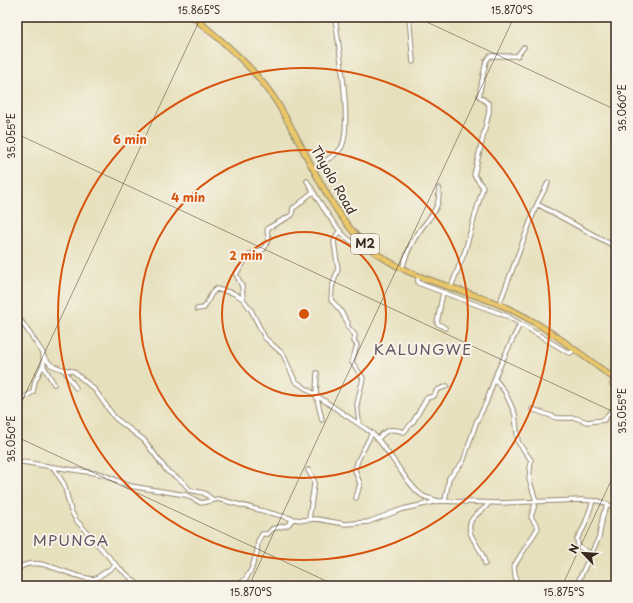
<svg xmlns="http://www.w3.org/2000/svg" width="633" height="603" font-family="'Playpen Sans',sans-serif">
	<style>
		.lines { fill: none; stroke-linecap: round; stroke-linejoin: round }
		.minor-casing { stroke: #91856e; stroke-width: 5.5 }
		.highway-casing { stroke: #91856e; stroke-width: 7 }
		.minor { stroke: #fff; stroke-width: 3.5 }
		.highway { stroke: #e9c769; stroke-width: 5 }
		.ticks { fill: none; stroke: #3b2a1e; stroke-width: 1; stroke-opacity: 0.45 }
		.ring { fill: none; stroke: #d7540e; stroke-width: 2 }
		.labels { text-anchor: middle; stroke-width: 4; stroke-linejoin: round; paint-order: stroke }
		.shield { fill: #f7f3e8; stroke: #73665b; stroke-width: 1 }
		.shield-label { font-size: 12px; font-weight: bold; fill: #3b2a1e }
		.street-label { font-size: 13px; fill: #3b2a1e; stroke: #f7f3e8 }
		.quarter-label { font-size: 15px; letter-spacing: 1px; fill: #645463; stroke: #f7f3e8 }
		.centre { fill: #d7540e; stroke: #f7f3e8; stroke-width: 2 }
		.ring-label { font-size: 12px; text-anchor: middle; font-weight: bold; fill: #d7540e; stroke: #f7f3e8; stroke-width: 4; stroke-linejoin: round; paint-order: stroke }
		.neatline { fill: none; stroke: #3b2a1e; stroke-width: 1.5 }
		.ticks-label { font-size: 10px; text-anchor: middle; fill: #3b2a1e }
	</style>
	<rect width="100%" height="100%" fill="#f7f3e8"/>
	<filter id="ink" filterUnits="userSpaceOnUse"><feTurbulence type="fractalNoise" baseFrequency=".025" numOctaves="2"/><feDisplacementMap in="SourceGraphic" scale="8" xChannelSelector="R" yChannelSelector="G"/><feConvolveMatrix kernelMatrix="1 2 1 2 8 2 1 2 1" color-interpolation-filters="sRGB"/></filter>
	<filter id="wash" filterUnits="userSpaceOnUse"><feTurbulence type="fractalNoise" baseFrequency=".012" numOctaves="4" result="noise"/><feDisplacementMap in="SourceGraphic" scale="16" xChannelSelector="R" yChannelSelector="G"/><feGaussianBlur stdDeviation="0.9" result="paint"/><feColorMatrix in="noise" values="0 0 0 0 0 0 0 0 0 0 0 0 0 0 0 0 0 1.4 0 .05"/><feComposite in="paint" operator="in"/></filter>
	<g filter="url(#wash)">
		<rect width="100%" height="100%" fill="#e7e0bd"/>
	</g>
	<g filter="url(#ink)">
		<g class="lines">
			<defs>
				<path id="minor" d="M409,17L413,62
					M314,168C322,162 335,157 341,148C353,128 338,43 335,17
					M307,181C315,195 340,239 355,243L361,240
					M537,204L616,247
					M340,230L336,236L334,242L338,269L332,287L331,300L340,310L348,323L347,326L355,335L354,341L357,345L352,362L363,378L357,404L359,423
					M402,269C406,254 412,241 421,229C432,214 440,209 439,188
					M418,276V283L507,316L567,352L570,353L575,350
					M451,287L465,251L483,187L474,175L489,112V104L479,96L486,61L490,56H517L524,47
					M443,292L437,323L445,328
					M243,299L242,286L236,274L250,254L264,249L269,238L267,232L268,228L292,215L293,208C301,204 305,197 313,192
					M499,305L537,204L548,183
					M197,309L204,308L212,293L216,289L233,293L243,299L251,310L265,338L283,354L295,381L372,433C388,448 408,487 423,496C427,498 433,499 438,501
					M17,315L43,353L44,367L54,384
					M44,357L51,365L64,370L76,388
					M61,369L73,371L95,390L115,418L144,440L167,471L183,482L190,490L204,493L212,499
					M317,373L316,394L322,420
					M495,379L505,392L515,414L518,442L531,460L529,479L536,501L531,517L538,528L514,566L516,582
					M614,379L612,384L616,389
					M17,402L33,392L35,381L43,365
					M532,409L557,418H576L587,422L604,420L611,411L616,409
					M378,439C386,429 391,428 404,432L413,422L427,398L434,396L437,390L447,386
					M17,461L53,467L64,484L71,511L76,520L116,565L140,586
					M53,467L102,474L130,486L186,495L201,503L218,499L293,519L303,520L317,519L345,524L368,522L403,509L439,501L499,503L582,500L599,501L616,508
					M308,470L314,480V485L309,519
					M356,498L360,484L355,470L358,460L372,433
					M445,501L449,478L463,462L476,423L486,403L497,372L520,324
					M591,554L578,546L577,539L584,527L593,501
					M485,564C484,548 464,536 471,521C475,513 485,510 489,503
					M17,570C36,551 71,580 95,579L116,565
					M237,586L245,580L251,570L257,552L258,541L262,534H268L272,529L288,525L293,519
					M576,586L599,537L603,515L608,504"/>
				<path id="highway" d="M193,17C223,41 253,67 274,98C303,142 327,210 365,244C405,280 458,286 505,307C546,325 580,354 616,380"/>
			</defs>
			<!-- minor casing -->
			<use href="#minor" class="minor-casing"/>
			<!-- highway casing -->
			<use href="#highway" class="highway-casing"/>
			<!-- minor -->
			<use href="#minor" class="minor"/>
			<!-- highway -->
			<use href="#highway" class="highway"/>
		</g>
	</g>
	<!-- ticks -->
	<path class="ticks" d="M416,17L616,110M17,134L616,413M17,412L201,17M17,437L337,586M249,586L514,17M562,586L616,470"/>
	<!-- distance rings -->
	<g class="ring">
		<circle cx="304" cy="314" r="82"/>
		<circle cx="304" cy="314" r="164"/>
		<circle cx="304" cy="314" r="246"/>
	</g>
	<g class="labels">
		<!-- shield labels -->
		<rect class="shield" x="351" y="234" width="28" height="20" rx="3"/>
		<g class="shield-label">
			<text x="365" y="248">M2</text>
		</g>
		<!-- street labels -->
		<g class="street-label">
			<text transform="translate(334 180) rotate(60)" y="5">Thyolo Road</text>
		</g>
		<!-- quarter labels -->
		<g class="quarter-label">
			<text x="423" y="355">KALUNGWE</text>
			<text x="71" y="546">MPUNGA</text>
		</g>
	</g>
	<circle cx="304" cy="314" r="6" class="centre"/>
	<g class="ring-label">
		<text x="130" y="144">6 min</text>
		<text x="188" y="202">4 min</text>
		<text x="246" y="260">2 min</text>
	</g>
	<!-- margin -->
	<rect width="633" height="603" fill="none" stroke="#f7f3e8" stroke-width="44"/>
	<!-- north arrow -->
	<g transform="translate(583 553) rotate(295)" stroke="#f7f3e8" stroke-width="3" paint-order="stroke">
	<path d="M0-3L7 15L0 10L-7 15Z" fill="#3b2a1e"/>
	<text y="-6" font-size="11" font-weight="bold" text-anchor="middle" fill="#3b2a1e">N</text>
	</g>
	<rect x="22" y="22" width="589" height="559" class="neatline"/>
	<g class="ticks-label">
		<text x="199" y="14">15.865°S</text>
		<text x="512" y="14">15.870°S</text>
		<text transform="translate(622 108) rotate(-90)" y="4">35.060°E</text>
		<text transform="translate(11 136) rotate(-90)" y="4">35.055°E</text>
		<text transform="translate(622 411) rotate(-90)" y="4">35.055°E</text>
		<text transform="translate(11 439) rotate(-90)" y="4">35.050°E</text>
		<text x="251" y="596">15.870°S</text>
		<text x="564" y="596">15.875°S</text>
	</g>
</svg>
